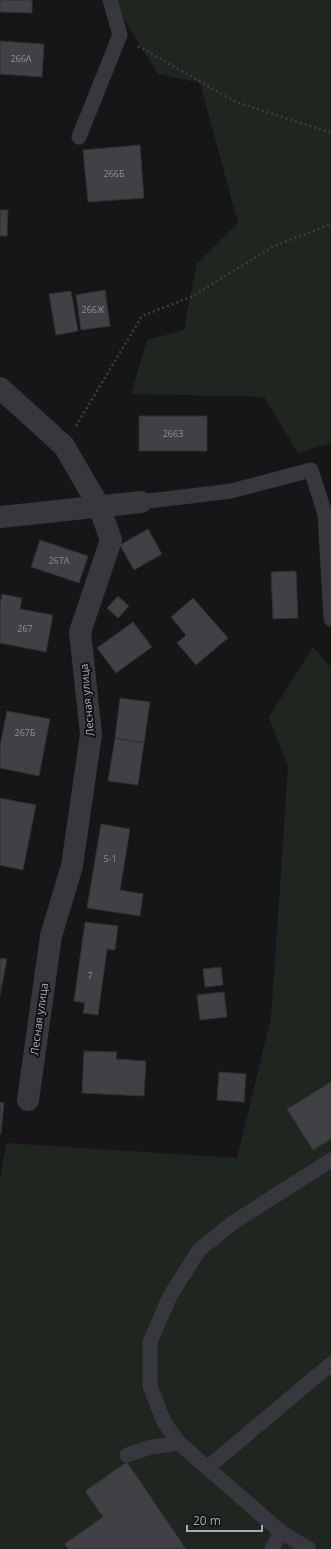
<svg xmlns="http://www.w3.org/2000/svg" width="331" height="1549" font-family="'Open Sans',sans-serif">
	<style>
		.green { fill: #1e261f }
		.building { fill: #404145; stroke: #303034 }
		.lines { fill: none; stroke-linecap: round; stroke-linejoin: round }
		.path { stroke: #3d3f44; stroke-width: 2.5; stroke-dasharray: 2 3; stroke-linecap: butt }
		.service { stroke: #37383d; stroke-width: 15 }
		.minor { stroke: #37383d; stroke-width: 22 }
		.labels { text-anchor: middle; stroke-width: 4; stroke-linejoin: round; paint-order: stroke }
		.number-label { font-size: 9px; fill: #8e929b }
		.street-label { font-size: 11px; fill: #a8adb8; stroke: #111113 }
	</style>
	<rect width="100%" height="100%" fill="#161618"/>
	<!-- green -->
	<path class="green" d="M112,0H331V448L330,443L298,453L264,397L131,394L147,340L184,330L196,265L238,223L200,83L158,74Z
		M313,647L331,667V1549H0V1179L6,1143L237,1158L271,1018L288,767L269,717Z"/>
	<!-- building -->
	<path class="building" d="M0,0H32V13L0,12Z
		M0,41L44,44L42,77L0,74Z
		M140,145L144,198L88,202L83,150Z
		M0,210H8L7,236H0Z
		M105,290L110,326L81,330L76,295Z
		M71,291L78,331L56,335L49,294Z
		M139,416H207V451H139Z
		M148,529L162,554L134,570L120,545Z
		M40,540L88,556L79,583L31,567Z
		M296,571L298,618L273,619L271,572Z
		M2,594L22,598L20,609L53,615L46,652L0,643V604Z
		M118,596L129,606L118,618L107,608Z
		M193,598L228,638L196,665L177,643L186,635L171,617Z
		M133,622L152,647L116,673L97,648Z
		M120,698L150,702L144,743L115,738Z
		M7,711L50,719L39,776L0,768V746Z
		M115,738L144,743L138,785L108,781Z
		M0,798L36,805L23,870L0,865Z
		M101,824L130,829L120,890L143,894L140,916L87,908Z
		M85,922L118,926L115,950L107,949L98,1015L83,1013L85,1003L74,1001Z
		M0,958L7,959L0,995Z
		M221,967L223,985L205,987L203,969Z
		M224,992L227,1017L200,1020L197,995Z
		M84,1051L117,1052L116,1059L146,1061L144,1096L82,1093Z
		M219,1072L246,1074L244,1102L217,1100Z
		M331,1082V1139L313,1150L287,1109Z
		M0,1102L4,1103L1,1134H0Z
		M127,1462L186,1549H68L64,1544L103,1517L85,1491Z"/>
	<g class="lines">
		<!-- path -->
		<path class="path" d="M138,46L236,102L331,133
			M76,426L142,316L191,297L274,246L331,224"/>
		<!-- service -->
		<path class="service" d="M79,137L120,35L110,0
			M141,502L231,491L311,470L325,514L331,619
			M127,1455L151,1447L179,1443
			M207,1468L331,1364
			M272,1549L281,1532
			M309,1549L281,1532L179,1443L164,1422L150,1386V1342L170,1296L199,1250L234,1222L331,1160"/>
		<!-- minor -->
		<path class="minor" d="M0,388L64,446L99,506L111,540L80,632L91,734L72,866L51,936L28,1100
			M0,517L141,502"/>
	</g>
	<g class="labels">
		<!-- number labels -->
		<g class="number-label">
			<text x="21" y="62">266А</text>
			<text x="114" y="177">266Б</text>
			<text x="93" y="313">266Ж</text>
			<text x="173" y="437">266З</text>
			<text x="59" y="564">267А</text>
			<text x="25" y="632">267</text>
			<text x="25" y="736">267Б</text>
			<text x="110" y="862">5-1</text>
			<text x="90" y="979">7</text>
		</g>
		<!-- street labels -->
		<g class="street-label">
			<text transform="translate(87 700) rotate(-95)" y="4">Лесная улица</text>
			<text transform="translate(39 1019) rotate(-82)" y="4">Лесная улица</text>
		</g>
	</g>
	<!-- scale -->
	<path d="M187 1525v6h75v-6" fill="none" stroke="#a8adb8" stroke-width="2"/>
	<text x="193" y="1525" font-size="12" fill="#a8adb8" stroke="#111113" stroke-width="3" paint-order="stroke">20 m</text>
</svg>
